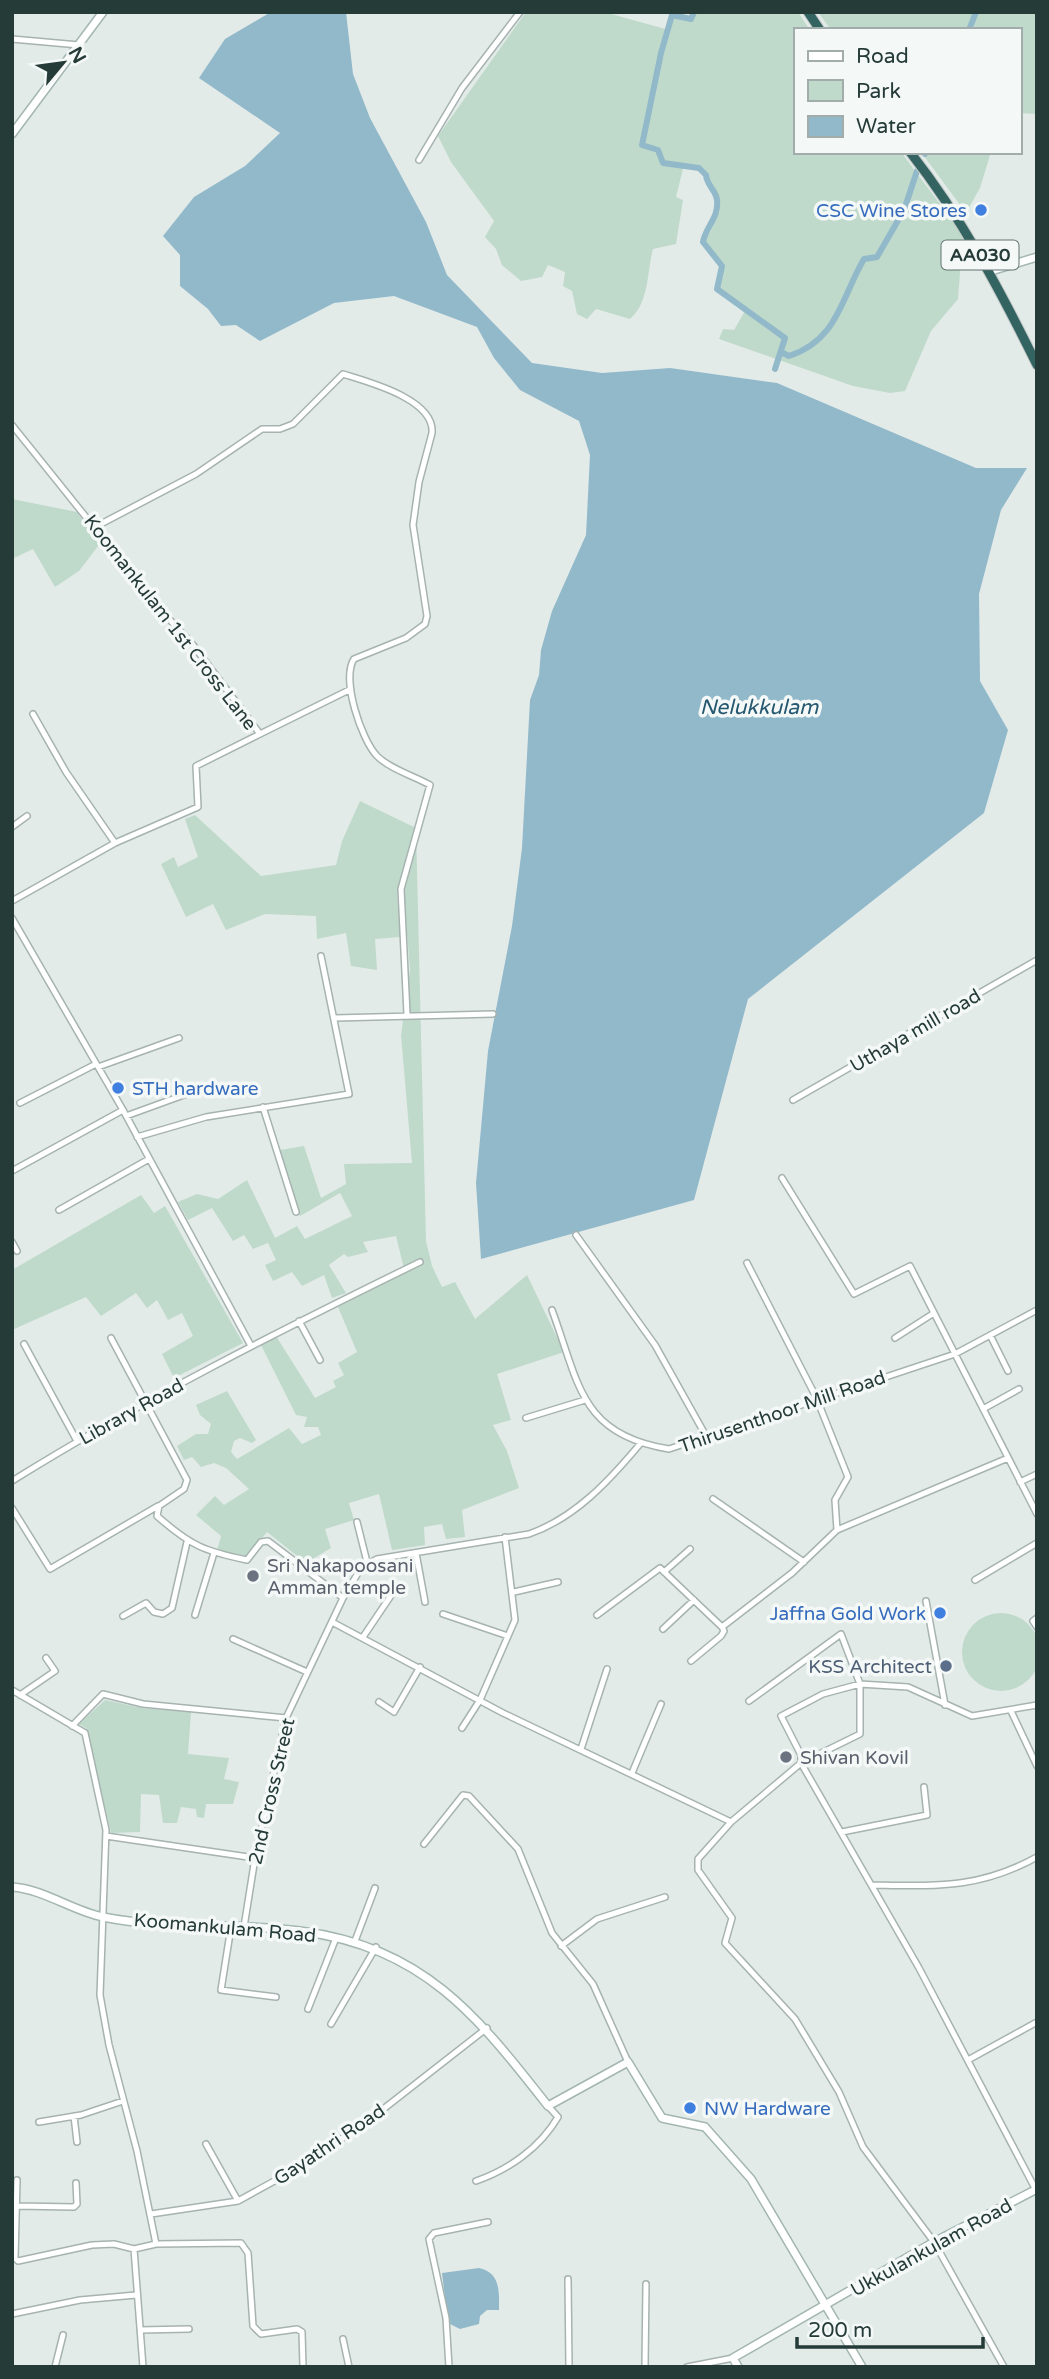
<svg xmlns="http://www.w3.org/2000/svg" width="1049" height="2379" font-family="'Varela Round',sans-serif">
	<style>
		.green { fill: #bfdaca }
		.water { fill: #92b9ca }
		.lines { fill: none; stroke-linecap: round; stroke-linejoin: round }
		.canal { stroke: #92b9ca; stroke-width: 6 }
		.street-casing { stroke: #a6b3b0; stroke-width: 8 }
		.secondary-casing { stroke: #a3b6b2; stroke-width: 10 }
		.highway-casing { stroke: #c2c8c7; stroke-width: 11 }
		.street { stroke: #fff; stroke-width: 5 }
		.secondary { stroke: #fff; stroke-width: 7 }
		.highway { stroke: #346461; stroke-width: 9 }
		.shop-dot { fill: #3f7fe0; stroke: #f4f8f7; stroke-width: 2.5 }
		.worship-dot { fill: #6b7280; stroke: #f4f8f7; stroke-width: 2.5 }
		.service-dot { fill: #5c6f8a; stroke: #f4f8f7; stroke-width: 2.5 }
		.labels { text-anchor: middle; stroke-width: 7; stroke-linejoin: round; paint-order: stroke }
		.shield { fill: #f4f8f7; stroke: #637471; stroke-width: 2 }
		.shield-label { font-size: 18px; font-weight: bold; fill: #253b38 }
		.shop-label { font-size: 19px; fill: #366cbe; stroke: #f4f8f7; text-anchor: end }
		.street-label { font-size: 19px; fill: #253b38; stroke: #f4f8f7 }
		.worship-label { font-size: 19px; fill: #5b616d; stroke: #f4f8f7; text-anchor: start }
		.service-label { font-size: 19px; fill: #4e5e75; stroke: #f4f8f7; text-anchor: end }
		.water-label { font-size: 21px; font-style: italic; fill: #265870; stroke: #f4f8f7 }
	</style>
	<rect width="100%" height="100%" fill="#e3ebe9"/>
	<!-- green -->
	<path class="green" d="M526,12H604L669,30L674,18L693,20L696,12H798L810,30H795V152H901L963,235L958,299L931,331L905,391L890,393L853,386L719,339L723,329L734,330L745,311L719,288L723,265L705,241C727,203 719,201 700,167L684,165L676,197L683,200L676,244L653,249C647,272 649,303 630,319L596,309L587,319L577,314L572,291L563,286L565,272L548,265L542,277L521,281L502,265L496,249L485,237L494,221L451,162L438,136Z
		M818,12H1037V114L1019,113V30H831Z
		M921,152H991L980,188L966,213Z
		M12,499L77,512L99,545L79,571L55,587L33,549L12,559Z
		M360,801L416,828L426,1241L432,1266L442,1287L455,1282L475,1319L527,1275L564,1352L497,1374L511,1420L493,1425L507,1451L519,1488L462,1510L465,1537L446,1539L442,1524L424,1527L425,1545L392,1550L379,1494L349,1503L354,1520L325,1529L331,1548L306,1563L267,1532L247,1556L217,1551L221,1536L196,1515L215,1496L224,1505L249,1489L226,1468L214,1463L201,1467L192,1457L184,1460L177,1446L196,1434H208L211,1424L200,1415L196,1405L227,1391L256,1440L252,1443L240,1438L234,1441L231,1452L237,1459L289,1428L302,1444L321,1435L318,1427H304L307,1417L296,1415L261,1345L276,1336L315,1398L336,1387L333,1381L344,1375L338,1363L357,1352L338,1307L405,1273L396,1236L363,1242L368,1252L348,1257L344,1254L329,1265L346,1293L332,1298L324,1275L302,1286L292,1272L273,1281L265,1265L276,1260L268,1243L253,1249L244,1235L233,1241L212,1208L188,1220L178,1202L197,1194L218,1199L247,1180L275,1238L297,1226L305,1239L352,1216L340,1193L300,1216L280,1150L304,1146L321,1198L346,1184L344,1164L412,1163L401,1035L410,970L402,873L397,895L400,937L375,939L377,970L351,966L346,933L317,939L316,916L265,914L226,930L213,904L186,917L161,864L174,857L178,867L198,857L185,819L195,815L261,876L336,865L342,841Z
		M141,1195L154,1213L165,1206L243,1343L174,1378L162,1354L193,1336L182,1313L168,1320L157,1300L147,1308L136,1293L101,1316L86,1297L12,1330V1270Z
		M962 1652a39 39 0 1 1 78 0a39 39 0 1 1-78 0Z
		M105,1700L142,1708L191,1712L188,1754L229,1758L224,1779L239,1782L233,1804H206L204,1818L197,1817L196,1809L181,1807L177,1823H163L159,1795L141,1794L140,1832L111,1833L86,1728L79,1724Z"/>
	<!-- water -->
	<path class="water" d="M271,12H346L353,74L370,118L426,222L447,275L532,363L602,373L670,368L777,383L976,468H1027L1001,510L979,594L980,681L1008,730L984,813L748,999L694,1200L481,1259L476,1183L488,1051L512,926L522,848L530,700L539,675L541,650L552,611L586,535L590,455L579,421L520,390L494,358L477,327L394,296L334,303L260,341L236,325L221,326L208,309L180,286V255L163,236L194,197L245,166L280,133L199,78L225,39Z
		M479,2268C501,2273 499,2292 499,2310H487L480,2316L479,2324L460,2329L448,2323L442,2273Z"/>
	<g class="lines">
		<!-- canal -->
		<path class="canal" d="M694,12L691,19L672,15L661,53L642,145L658,150L663,163L699,168L706,175C707,186 716,190 717,200C719,218 706,226 703,242L722,266L717,289L785,338L775,369
			M969,30L976,12
			M925,154L926,152
			M781,352L789,356C838,340 841,298 864,259L877,257L904,210L917,171"/>
		<defs>
			<path id="street" d="M12,39L79,45
				M419,160L462,88L520,12
				M12,425L159,608L193,645L260,734L196,766L198,807L115,843L12,901
				M97,526L196,474L262,429H280L293,424L343,374C368,382 435,399 432,433L419,482L413,525L427,616L425,624L406,638L354,659C341,679 361,739 377,756C390,769 414,776 430,785L401,889L407,1014
				M33,714L66,772L115,843
				M260,734L349,690
				M12,827L27,816
				M12,918L123,1110L250,1344
				M335,1018L493,1014
				M98,1067L179,1038
				M793,1100L1037,960
				M20,1103L96,1064
				M263,1107L296,1212
				M126,1116L203,1088
				M137,1137L206,1117L349,1094L321,956
				M12,1171L123,1110
				M782,1178L854,1294L910,1266L1037,1514
				M59,1210L149,1159
				M576,1235L655,1345L706,1436
				M12,1242L17,1251
				M747,1263L816,1397L848,1477L835,1500L837,1530L1008,1458
				M552,1310C579,1383 580,1435 669,1449L955,1354L1037,1310
				M299,1321L320,1360
				M990,1335L1008,1371
				M111,1338L187,1480L184,1489L159,1506L157,1516C190,1545 203,1551 247,1560L261,1542L268,1541L343,1598
				M895,1338L934,1313
				M24,1344L77,1441
				M983,1409L1019,1389
				M526,1418L585,1400
				M12,1481C144,1399 281,1330 420,1262
				M1020,1482L1037,1474
				M713,1499L804,1562
				M12,1508L50,1569L158,1506
				M357,1522L367,1562
				M416,1553L425,1602
				M664,1572L690,1549
				M975,1580L1037,1543
				M514,1592L558,1582
				M926,1601L945,1705
				M443,1614L508,1636
				M195,1615L214,1553
				M597,1615L660,1568L722,1627L792,1573L837,1530
				M123,1616L146,1603L154,1612L163,1614L172,1608L187,1542
				M1037,1618L1033,1621L1037,1627
				M332,1622L503,1713L731,1822L801,1763V1755L781,1716L823,1694L860,1684L841,1634L749,1701
				M663,1629L694,1600
				M363,1637L392,1594
				M233,1639L307,1672
				M691,1661L721,1636L724,1631L722,1627
				M12,1690L85,1733L106,1830L100,1995L109,2045L137,2151L156,2244L134,2249L143,2367
				M20,1695L55,1671L46,1658
				M379,1702L394,1712L420,1667
				M1037,1705L972,1716L908,1687L860,1684V1734L801,1763L919,1968L1037,2192
				M1011,1711L1037,1766
				M72,1726L103,1694L143,1704L286,1718
				M462,1728L480,1700L515,1620L505,1537
				M581,1749L607,1669
				M632,1773L661,1704
				M731,1822L698,1859V1870L732,1918L725,1943L795,2019L839,2092L863,2147L934,2242L1004,2367
				M842,1832L927,1815L924,1787
				M106,1836L255,1858
				M424,1844L463,1795L469,1796L518,1849L552,1933L593,1984L628,2062
				M872,1885C936,1886 979,1889 1037,1857
				M231,1927L221,1990L276,1997
				M244,1927L255,1858L286,1718L343,1598L361,1568L377,1559L529,1534C575,1518 609,1481 640,1444
				M355,1941L375,1888
				M561,1946L597,1919L665,1897
				M308,2009L336,1938
				M331,2024L376,1947
				M968,2060L1037,2022
				M74,2116L77,2142
				M39,2122L81,2115L123,2101
				M206,2144L238,2201
				M17,2180L15,2258L18,2261L92,2245L114,2244L134,2249
				M476,2181C508,2170 540,2148 558,2117L548,2106
				M17,2206L74,2207L77,2204L76,2183
				M151,2214L238,2201L298,2168L368,2121L487,2028
				M156,2244L241,2243L248,2253L253,2326L261,2334L297,2329L302,2332L303,2367
				M568,2279L569,2367
				M12,2314L80,2300L136,2295
				M140,2330L189,2329
				M343,2339L349,2367
				M55,2367L63,2335
				M449,2367L446,2318L429,2239L434,2233L488,2222
				M645,2367L646,2284
				M687,2367L733,2358"/>
			<path id="secondary" d="M12,134L103,12
				M991,271L1037,257
				M12,1887C43,1889 73,1911 103,1917C168,1930 235,1922 300,1931C423,1947 476,2014 548,2106L628,2062L662,2118L705,2127L751,2179L862,2367
				M738,2367L733,2358L934,2242L1037,2189"/>
			<path id="highway" d="M808,12L820,30
				M910,152C962,218 1000,290 1037,365"/>
		</defs>
		<!-- street casing -->
		<use href="#street" class="street-casing"/>
		<!-- secondary casing -->
		<use href="#secondary" class="secondary-casing"/>
		<!-- highway casing -->
		<use href="#highway" class="highway-casing"/>
		<!-- street -->
		<use href="#street" class="street"/>
		<!-- secondary -->
		<use href="#secondary" class="secondary"/>
		<!-- highway -->
		<use href="#highway" class="highway"/>
	</g>
	<!-- markers -->
	<g class="shop-dot">
		<circle cx="981" cy="210" r="7"/>
		<circle cx="118" cy="1088" r="7"/>
		<circle cx="940" cy="1613" r="7"/>
		<circle cx="690" cy="2108" r="7"/>
	</g>
	<g class="worship-dot">
		<circle cx="253" cy="1576" r="7"/>
		<circle cx="786" cy="1757" r="7"/>
	</g>
	<circle class="service-dot" cx="946" cy="1666" r="7"/>
	<g class="labels">
		<!-- shield labels -->
		<rect class="shield" x="941.5" y="240.5" width="77" height="29" rx="5"/>
		<g class="shield-label">
			<text x="980" y="261">AA030</text>
		</g>
		<!-- shop labels -->
		<g class="shop-label">
			<text x="967" y="217">CSC Wine Stores</text>
			<text x="132" y="1095" text-anchor="start">STH hardware</text>
			<text x="926" y="1620">Jaffna Gold Work</text>
			<text x="704" y="2115" text-anchor="start">NW Hardware</text>
		</g>
		<!-- street labels -->
		<g class="street-label">
			<text transform="translate(171 622) rotate(52)" y="7">Koomankulam 1st Cross Lane</text>
			<text transform="translate(915 1030) rotate(-30)" y="7">Uthaya mill road</text>
			<text transform="translate(131 1411) rotate(-29)" y="7">Library Road</text>
			<text transform="translate(782 1411) rotate(-19)" y="7">Thirusenthoor Mill Road</text>
			<text transform="translate(271 1791) rotate(-77)" y="7">2nd Cross Street</text>
			<text transform="translate(225 1927) rotate(5)" y="7">Koomankulam Road</text>
			<text transform="translate(329 2144) rotate(-34)" y="7">Gayathri Road</text>
			<text transform="translate(931 2247) rotate(-29)" y="7">Ukkulankulam Road</text>
		</g>
		<!-- worship labels -->
		<g class="worship-label">
			<text x="267" y="1572">Sri Nakapoosani<tspan x="267" dy="22">Amman temple</tspan></text>
			<text x="800" y="1764">Shivan Kovil</text>
		</g>
		<!-- service labels -->
		<g class="service-label">
			<text x="932" y="1673">KSS Architect</text>
		</g>
		<!-- water labels -->
		<g class="water-label">
			<text x="759" y="714">Nelukkulam</text>
		</g>
	</g>
	<!-- border -->
	<rect width="1049" height="2379" fill="none" stroke="#253b38" stroke-width="28"/>
	<!-- legend -->
	<rect x="794" y="28" width="228" height="126" fill="#f4f8f7" stroke="#a1acab" stroke-width="2"/>
	<rect x="808" y="51" width="35" height="10" fill="#ffffff" stroke="#a1acab" stroke-width="2"/>
	<text x="856" y="63" font-size="21" fill="#253b38">Road</text>
	<rect x="808" y="80" width="35" height="21" fill="#bfdaca" stroke="#a1acab" stroke-width="2"/>
	<text x="856" y="98" font-size="21" fill="#253b38">Park</text>
	<rect x="808" y="116" width="35" height="21" fill="#92b9ca" stroke="#a1acab" stroke-width="2"/>
	<text x="856" y="133" font-size="21" fill="#253b38">Water</text>
	<!-- north arrow -->
	<g transform="translate(63 63) rotate(61)" stroke="#f4f8f7" stroke-width="5" paint-order="stroke">
	<path d="M0-5L12 26L0 18L-12 26Z" fill="#253b38"/>
	<text y="-10" font-size="19" font-weight="bold" text-anchor="middle" fill="#253b38">N</text>
	</g>
	<!-- scale -->
	<path d="M797 2337v10h186v-10" fill="none" stroke="#253b38" stroke-width="3.5"/>
	<text x="808" y="2337" font-size="21" fill="#253b38" stroke="#f4f8f7" stroke-width="5" paint-order="stroke">200 m</text>
</svg>
